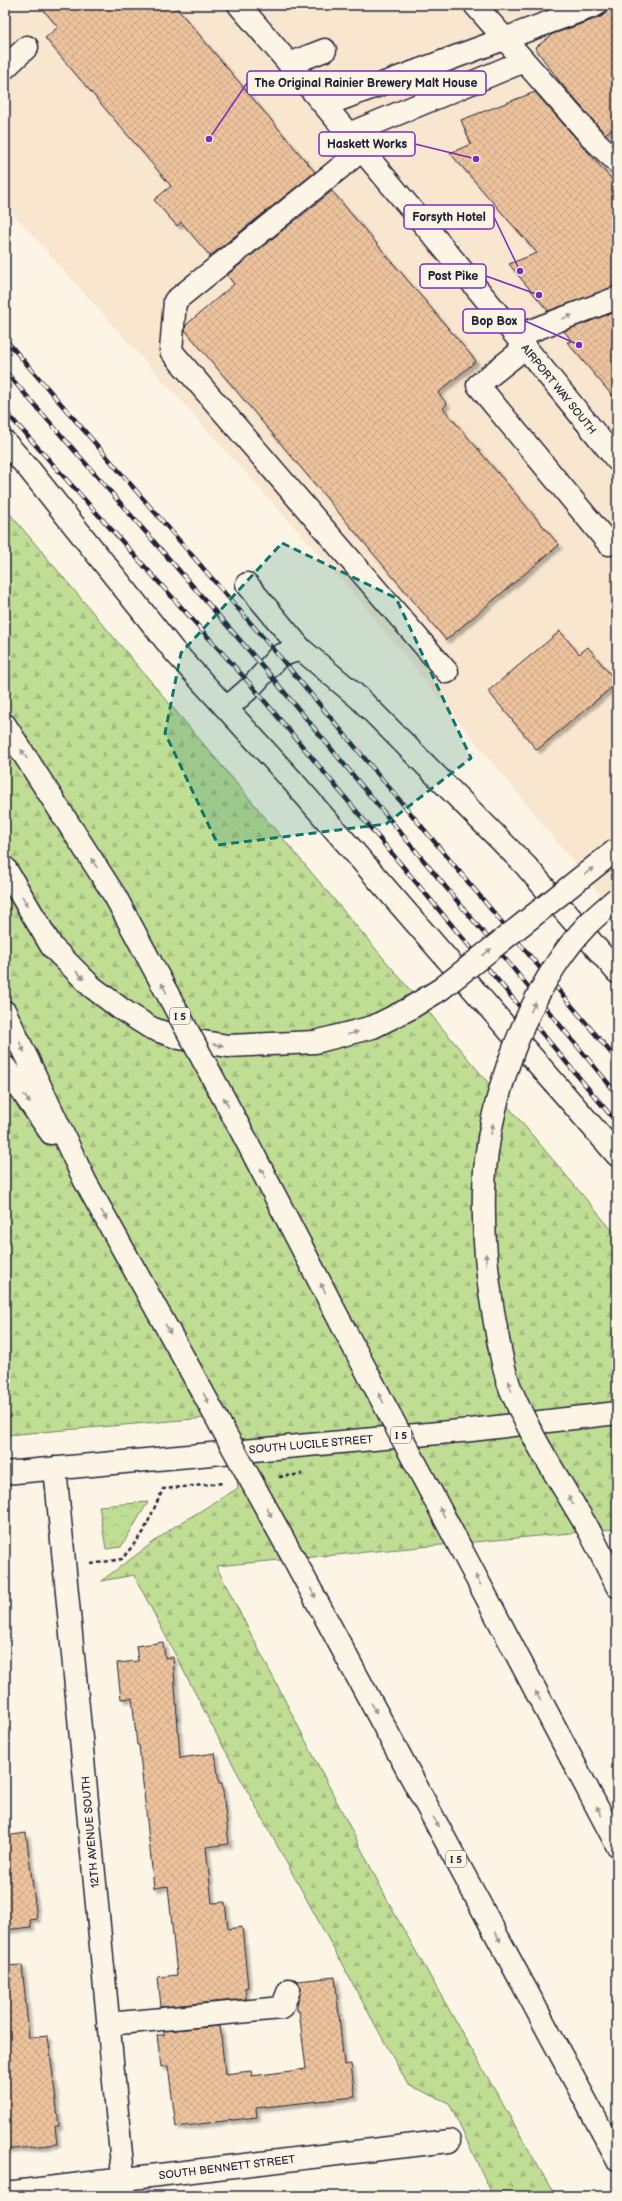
<svg xmlns="http://www.w3.org/2000/svg" width="622" height="2201" font-family="'Balsamiq Sans',sans-serif">
	<style>
		.built { fill: #f8e6cf }
		.forest { fill: url(#forest-firs); stroke: #718068 }
		.park { fill: url(#park-crowns); stroke: #718068 }
		.building { fill: url(#building-cross-hatch); stroke: #22223b; filter: url(#shadow) }
		.lines { fill: none; stroke-linecap: round; stroke-linejoin: round }
		.minor-casing { stroke: #22223b; stroke-width: 25 }
		.major-casing { stroke: #22223b; stroke-width: 25 }
		.highway-casing { stroke: #22223b; stroke-width: 25 }
		.path { stroke: #22223b; stroke-width: 2.5; stroke-dasharray: 4 3; stroke-linecap: butt }
		.minor { stroke: #fcf5e5; stroke-width: 22 }
		.major { stroke: #fcf5e5; stroke-width: 22 }
		.highway { stroke: #fcf5e5; stroke-width: 22 }
		.rail-casing { stroke: #22223b; stroke-width: 4.5 }
		.rail { stroke: #fcf5e5; stroke-width: 3; stroke-dasharray: 9; stroke-linecap: butt }
		.highway-bridge-casing { stroke: #22223b; stroke-width: 25; stroke-linecap: butt }
		.highway-bridge { stroke: #fcf5e5; stroke-width: 22 }
		.oneway { fill: #9a9698 }
		.marked { fill: #0f766e; fill-opacity: 0.2; stroke: #0f766e; stroke-width: 3; stroke-dasharray: 8 5; stroke-linejoin: round }
		.labels { text-anchor: middle; stroke-width: 3.5; stroke-linejoin: round; paint-order: stroke }
		.shield { fill: #fcf5e5; stroke: #63616e; stroke-width: 1 }
		.shield-label { font-size: 10px; font-weight: bold; fill: #22223b }
		.street-label { font-size: 11px; fill: #22223b; stroke: #fcf5e5 }
		.leader { fill: none; stroke: #7b2cbf; stroke-width: 1.5 }
		.callout-dot { fill: #7b2cbf; stroke: #fcf5e5; stroke-width: 1.5 }
		.callout { fill: #fcf5e5; stroke: #7b2cbf; stroke-width: 1.5 }
		.callout-label { font-size: 12px; text-anchor: middle; font-weight: bold; fill: #22223b }
	</style>
	<defs>
		<pattern id="forest-firs" width="22" height="20" patternUnits="userSpaceOnUse"><rect width="22" height="20" fill="#c0dd94"/><path d="M5 1l3.5 6h-7zM16 11l3.5 6h-7z" fill="#a5bd80"/></pattern>
		<pattern id="park-crowns" width="20" height="18" patternUnits="userSpaceOnUse"><rect width="20" height="18" fill="#c0dd94"/><path d="M2 6a3 3 0 1 1 6 0M12 15a3 3 0 1 1 6 0" fill="none" stroke="#a5bd80"/></pattern>
		<pattern id="building-cross-hatch" width="8" height="8" patternUnits="userSpaceOnUse"><rect width="8" height="8" fill="#edc39c"/><path d="M0 0l8 8M0 8l8-8" fill="none" stroke="#cba787"/></pattern>
		<filter id="shadow"><feDropShadow dx="3.5" dy="3.5" stdDeviation="1" flood-color="#0004"/></filter>
	</defs>
	<rect width="100%" height="100%" fill="#fcf5e5"/>
	<filter id="ink" filterUnits="userSpaceOnUse"><feTurbulence type="fractalNoise" baseFrequency=".025" numOctaves="2"/><feDisplacementMap in="SourceGraphic" scale="8" xChannelSelector="R" yChannelSelector="G"/><feConvolveMatrix kernelMatrix="1 2 1 2 8 2 1 2 1" color-interpolation-filters="sRGB"/></filter>
	<g filter="url(#ink)">
		<!-- built -->
		<path class="built" d="M5,5H617V915L357,597L5,205Z"/>
		<!-- forest -->
		<path class="forest" d="M5,508L617,1236V1534L614,1529L216,1566L393,1911L555,2196H493L449,2103L408,2085L219,1739L134,1575L101,1581L174,1527L238,1488L229,1416L6,1435Z"/>
		<!-- park -->
		<path class="park" d="M148,1502L121,1547L106,1549L99,1506Z"/>
		<!-- building -->
		<path class="building" d="M39,5H174L315,172L210,256L181,222L177,226L154,200L171,186L45,38L58,27Z
			M608,5H617V125L605,134L560,82L535,48L553,34L601,17L606,13Z
			M535,92L617,185V286L548,311L509,264L537,253L450,153L471,144L461,120Z
			M332,191L476,361L438,393L447,404L443,408L559,545L446,640L185,330L186,325L234,284L227,275Z
			M617,311V401L567,342L572,341L564,331Z
			M560,631L579,654L588,647L617,683L537,750L488,691Z
			M163,1642L165,1658L173,1657L180,1758L215,1753L219,1783H222L229,1844L206,1847L212,1903L225,1902L228,1929L242,1927L248,1987L245,1988L246,1999L161,2007L158,1977L177,1975L168,1886L154,1888L139,1745H137L132,1698L121,1699L117,1663L138,1661L136,1646Z
			M26,1833L37,1919L30,1920L31,1927L5,1930V1836Z
			M22,1965L29,2038L48,2036L59,2126H55L57,2144L5,2150V1966Z
			M335,1977L344,2065L351,2064L355,2097L256,2108L257,2117L176,2127L168,2066L161,2067L157,2035H164V2031L220,2026L225,2074L251,2071L252,2076L306,2069L299,2011H297V2005L301,1988L297,1981Z"/>
		<g class="lines">
			<defs>
				<path id="minor" d="M475,5L593,139L617,162
					M289,64L325,50
					M5,68L27,47
					M325,105L596,5
					M349,134L524,61
					M362,150L175,301L171,351L447,672
					M517,336L617,298
					M526,347L478,385L609,544
					M5,442L29,469L174,651L290,778L617,1155
					M247,584L301,649L359,698L526,866L617,972
					M227,708L252,686L279,656L301,649
					M55,1468L125,2196
					M5,1473L471,1430L617,1413
					M108,2024L282,2008L289,1990
					M5,2193L449,2141"/>
				<path id="major" d="M239,5C368,155 493,307 617,460"/>
				<path id="highway" d="M5,725L115,896
					M5,868L52,947L92,987L121,1009L151,1028L179,1038L228,1046L315,1042
					M5,1012L85,1181L187,1364
					M5,1067L51,1133
					M244,1136L341,1323
					M591,1534L617,1586
					M460,1547L617,1845
					M294,1559L617,2159"/>
			</defs>
			<!-- minor casing -->
			<use href="#minor" class="minor-casing"/>
			<!-- major casing -->
			<use href="#major" class="major-casing"/>
			<!-- highway casing -->
			<use href="#highway" class="highway-casing"/>
			<!-- path -->
			<path class="path" d="M279,1477L302,1474
				M91,1564L122,1559L143,1533L163,1489L223,1483"/>
			<!-- minor -->
			<use href="#minor" class="minor"/>
			<!-- major -->
			<use href="#major" class="major"/>
			<!-- highway -->
			<use href="#highway" class="highway"/>
			<defs>
				<path id="rail" d="M5,339L279,656L617,1060
					M5,371L266,670L617,1094
					M5,411L252,686L617,1123"/>
			</defs>
			<!-- rail casing -->
			<use href="#rail" class="rail-casing"/>
			<!-- rail -->
			<use href="#rail" class="rail"/>
			<defs>
				<path id="highway-bridge" d="M115,896L244,1136
					M315,1042L373,1027L407,1010L441,989L617,849
					M341,1323L460,1547
					M187,1364L294,1559
					M591,1534C564,1487 532,1440 511,1390C502,1369 496,1329 492,1305C486,1267 483,1228 484,1190C486,1103 528,987 588,924C597,915 607,907 617,898"/>
			</defs>
			<!-- highway-bridge casing -->
			<use href="#highway-bridge" class="highway-bridge-casing"/>
			<!-- highway-bridge -->
			<use href="#highway-bridge" class="highway-bridge"/>
		</g>
		<!-- one-way arrows -->
		<defs><path id="oneway-solid" d="M-6-.8H1V-3.2L6.5 0L1 3.2V.8H-6Z"/></defs>
		<g class="oneway">
			<use href="#oneway-solid" transform="translate(567 317) rotate(-21)"/>
			<use href="#oneway-solid" transform="translate(24 754) rotate(-123)"/>
			<use href="#oneway-solid" transform="translate(94 863) rotate(-123)"/>
			<use href="#oneway-solid" transform="translate(589 871) rotate(-39)"/>
			<use href="#oneway-solid" transform="translate(25 901) rotate(59)"/>
			<use href="#oneway-solid" transform="translate(487 952) rotate(-39)"/>
			<use href="#oneway-solid" transform="translate(80 975) rotate(45)"/>
			<use href="#oneway-solid" transform="translate(164 988) rotate(-118)"/>
			<use href="#oneway-solid" transform="translate(533 1007) rotate(-65)"/>
			<use href="#oneway-solid" transform="translate(353 1033) rotate(-16)"/>
			<use href="#oneway-solid" transform="translate(218 1045) rotate(9)"/>
			<use href="#oneway-solid" transform="translate(22 1047) rotate(65)"/>
			<use href="#oneway-solid" transform="translate(27 1099) rotate(55)"/>
			<use href="#oneway-solid" transform="translate(226 1102) rotate(-118)"/>
			<use href="#oneway-solid" transform="translate(492 1129) rotate(-81)"/>
			<use href="#oneway-solid" transform="translate(263 1173) rotate(-118)"/>
			<use href="#oneway-solid" transform="translate(104 1215) rotate(61)"/>
			<use href="#oneway-solid" transform="translate(486 1259) rotate(-92)"/>
			<use href="#oneway-solid" transform="translate(323 1288) rotate(-118)"/>
			<use href="#oneway-solid" transform="translate(168 1329) rotate(61)"/>
			<use href="#oneway-solid" transform="translate(510 1386) rotate(-107)"/>
			<use href="#oneway-solid" transform="translate(206 1398) rotate(61)"/>
			<use href="#oneway-solid" transform="translate(381 1398) rotate(-118)"/>
			<use href="#oneway-solid" transform="translate(571 1500) rotate(-120)"/>
			<use href="#oneway-solid" transform="translate(269 1512) rotate(61)"/>
			<use href="#oneway-solid" transform="translate(442 1512) rotate(-118)"/>
			<use href="#oneway-solid" transform="translate(478 1580) rotate(-118)"/>
			<use href="#oneway-solid" transform="translate(313 1593) rotate(62)"/>
			<use href="#oneway-solid" transform="translate(538 1696) rotate(-118)"/>
			<use href="#oneway-solid" transform="translate(374 1708) rotate(62)"/>
			<use href="#oneway-solid" transform="translate(599 1811) rotate(-118)"/>
			<use href="#oneway-solid" transform="translate(436 1822) rotate(62)"/>
			<use href="#oneway-solid" transform="translate(498 1937) rotate(62)"/>
		</g>
	</g>
	<!-- marked area -->
	<path class="marked" d="M282,543L396,598L471,758L386,824L218,845L165,733L181,653Z"/>
	<g class="labels">
		<!-- shield labels -->
		<g class="shield">
			<rect x="170" y="1008" width="20" height="16" rx="3"/>
			<rect x="391" y="1427" width="20" height="16" rx="3"/>
			<rect x="446" y="1851" width="20" height="16" rx="3"/>
		</g>
		<g class="shield-label">
			<text x="180" y="1020">I 5</text>
			<text x="401" y="1439">I 5</text>
			<text x="456" y="1863">I 5</text>
		</g>
		<!-- street labels -->
		<g class="street-label">
			<text transform="translate(559 389) rotate(51)" y="4">AIRPORT WAY SOUTH</text>
			<text transform="translate(311 1444) rotate(-5)" y="4">SOUTH LUCILE STREET</text>
			<text transform="translate(90 1832) rotate(-95)" y="4">12TH AVENUE SOUTH</text>
			<text transform="translate(227 2167) rotate(-7)" y="4">SOUTH BENNETT STREET</text>
		</g>
	</g>
	<!-- callouts -->
	<path class="leader" d="M209 139L247 83M476 159L415 144M520 271L494 217M539 295L486 276M579 345L525 321"/>
	<g class="callout-dot">
		<circle cx="209" cy="139" r="4"/>
		<circle cx="476" cy="159" r="4"/>
		<circle cx="520" cy="271" r="4"/>
		<circle cx="539" cy="295" r="4"/>
		<circle cx="579" cy="345" r="4"/>
	</g>
	<g class="callout">
		<rect x="247" y="71" width="239" height="24" rx="4"/>
		<rect x="319" y="132" width="96" height="24" rx="4"/>
		<rect x="404" y="205" width="90" height="24" rx="4"/>
		<rect x="420" y="264" width="66" height="24" rx="4"/>
		<rect x="463" y="309" width="62" height="24" rx="4"/>
	</g>
	<g class="callout-label">
		<text x="366" y="87">The Original Rainier Brewery Malt House</text>
		<text x="367" y="148">Haskett Works</text>
		<text x="449" y="221">Forsyth Hotel</text>
		<text x="453" y="280">Post Pike</text>
		<text x="494" y="325">Bop Box</text>
	</g>
	<!-- margin -->
	<rect width="622" height="2201" fill="none" stroke="#fcf5e5" stroke-width="20"/>
	<rect x="10" y="10" width="602" height="2181" fill="none" stroke="#22223b" stroke-width="1.5" filter="url(#ink)"/>
</svg>
